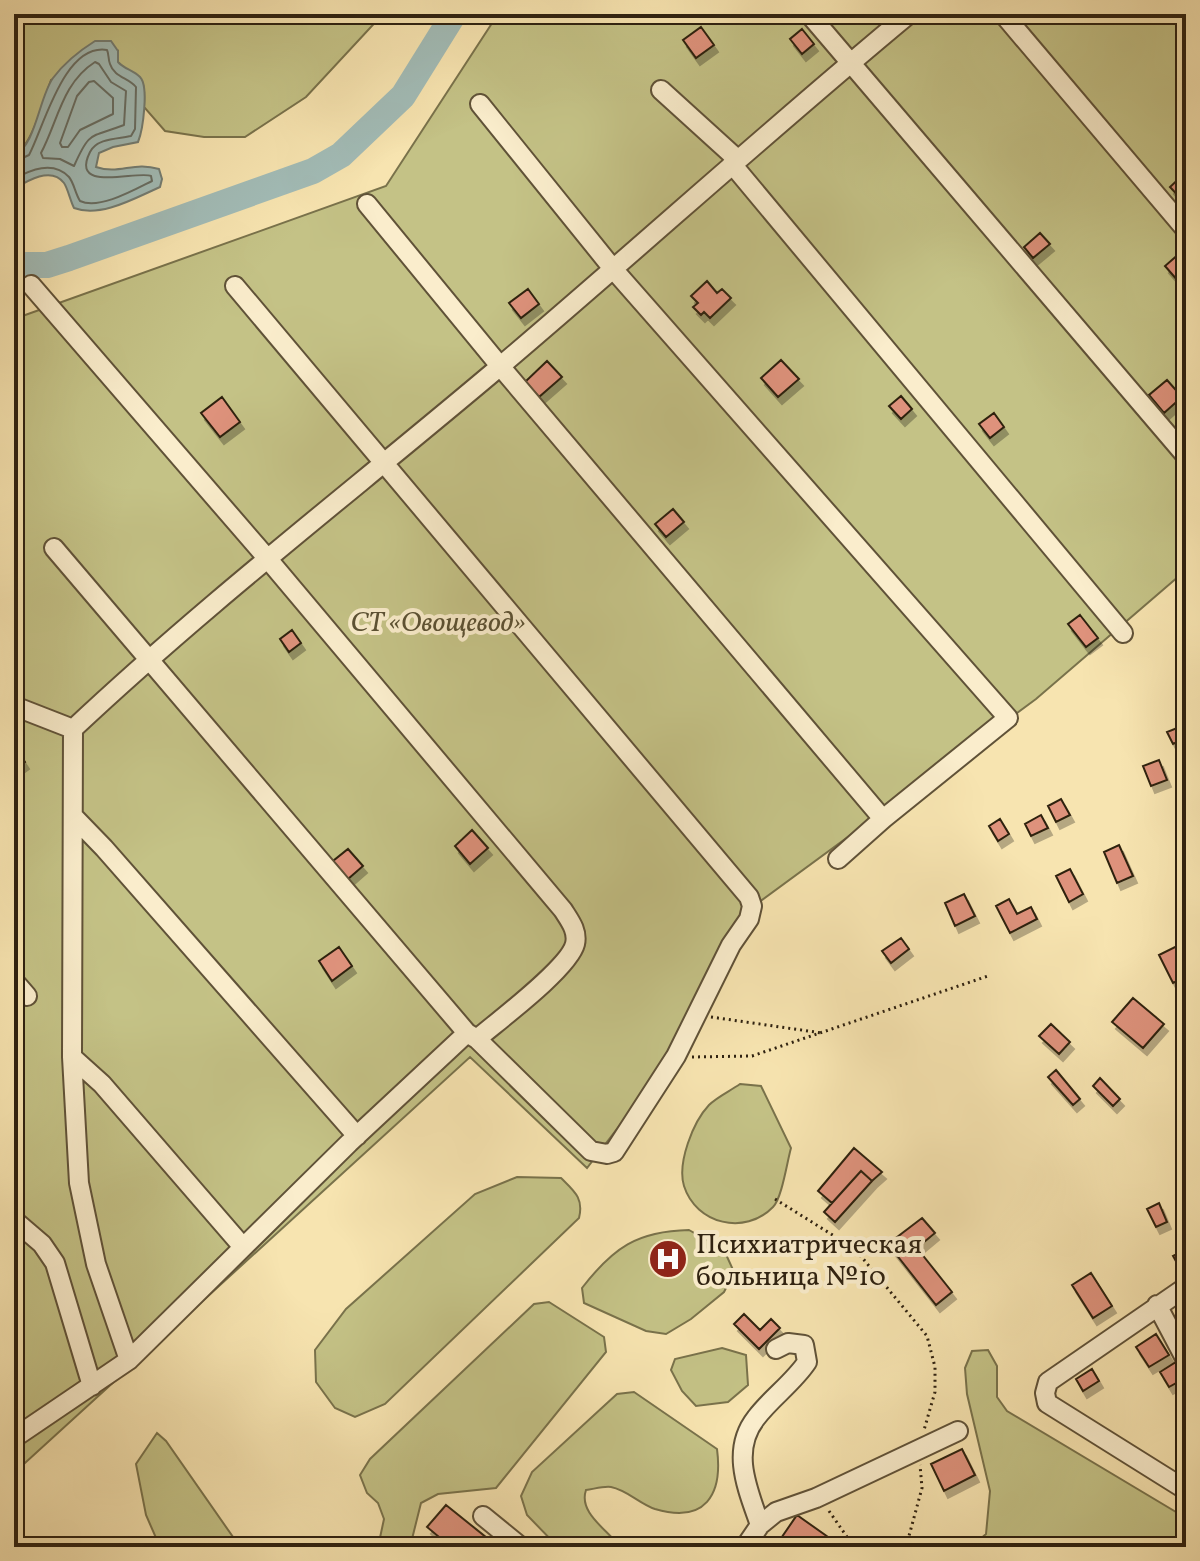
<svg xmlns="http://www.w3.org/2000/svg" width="1200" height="1561" font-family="Vollkorn,serif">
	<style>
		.green { fill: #c4c286; stroke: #79724b; stroke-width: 2 }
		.water { fill: #a2bcb7; stroke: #747e74; stroke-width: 2 }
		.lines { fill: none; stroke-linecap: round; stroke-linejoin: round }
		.shore { stroke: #686e64; stroke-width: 2 }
		.river { stroke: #a2bcb7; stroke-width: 26 }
		.building { fill: #de927b; stroke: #2e2110; stroke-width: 2; filter: url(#shadow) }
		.minor-casing { stroke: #605238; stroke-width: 22 }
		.path { stroke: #2e2110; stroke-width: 3; stroke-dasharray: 2 4; stroke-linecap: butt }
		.minor { stroke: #faedcc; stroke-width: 18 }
		.labels { text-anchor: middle; stroke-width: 8; stroke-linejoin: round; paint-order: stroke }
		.park-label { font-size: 28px; font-style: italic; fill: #5b5133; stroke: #faedcc }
		.poi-label { font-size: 28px; fill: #2e2110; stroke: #faedcc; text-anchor: start }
	</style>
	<defs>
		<filter id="shadow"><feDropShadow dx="4" dy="7" stdDeviation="0" flood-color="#0004"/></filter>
	</defs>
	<rect width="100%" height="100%" fill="#f7e4b0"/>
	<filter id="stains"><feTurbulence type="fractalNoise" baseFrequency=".0025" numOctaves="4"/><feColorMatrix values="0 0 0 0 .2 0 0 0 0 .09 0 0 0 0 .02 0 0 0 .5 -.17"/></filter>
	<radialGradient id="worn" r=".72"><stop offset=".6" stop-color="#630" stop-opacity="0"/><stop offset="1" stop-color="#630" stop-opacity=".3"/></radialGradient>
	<!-- green -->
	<path class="green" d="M14,14H383L306,97L245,137H204L165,131L144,107C146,68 138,85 118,62V51L51,80C44,99 32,147 14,155Z
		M498,14H1186V570L1036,699L747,911L662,1070L587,1168L470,1057L14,1473V319L386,186Z
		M740,1084L761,1086L791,1148C787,1162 782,1198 773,1207C745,1236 696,1224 684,1186C677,1163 693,1122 709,1105C717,1097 730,1091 740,1084Z
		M517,1177L561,1178C574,1191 584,1198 579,1218L385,1404L355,1417L335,1408L316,1382L315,1350L346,1309L475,1194Z
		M689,1230L724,1250L734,1272L724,1292L691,1319L666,1334L646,1331L584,1303L582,1288C613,1248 637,1231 689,1230Z
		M549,1302L604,1337L606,1352L496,1488L438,1494L421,1503L410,1547H378L384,1519L378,1503L367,1493L360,1475L370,1459L534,1304Z
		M722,1348L746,1355L748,1385L728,1402L696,1406L682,1391L671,1370L675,1359Z
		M988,1350L997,1366V1397L1007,1411L1186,1518V1547H971L986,1534L990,1491L967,1394L965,1368L972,1351Z
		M634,1392L717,1449C723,1495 705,1524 655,1509C640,1504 627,1490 611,1487C603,1486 594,1489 586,1490C578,1513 608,1530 620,1547H558L527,1515L521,1496L532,1472L617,1394Z
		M157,1433L166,1441L240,1547H160L146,1515L136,1464Z"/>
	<!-- water -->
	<path class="water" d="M95,41H111L118,51V62C124,69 133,70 140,77C149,86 143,130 138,142L113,147L99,153L96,167C120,175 133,161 159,169L162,179L160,187C135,198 101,218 74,208C70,200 68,189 64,183C51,166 27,181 14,189V155C36,146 39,97 53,78C65,62 79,51 95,41Z"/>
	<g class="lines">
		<!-- shore -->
		<path class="shore" d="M95,62L99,64L111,82L126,91L124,125C90,138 90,130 74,166L60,159L43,158L41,153C58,121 62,83 95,62Z
			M94,81L113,98V114L80,130L68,147H62L60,143L77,96L89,82Z
			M14,162L29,155C44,127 64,43 107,50C109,54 108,59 110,64C114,77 129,78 136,87L135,129L131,136C118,139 97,138 90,152C69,194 138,170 151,176L152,181C134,190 99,210 80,201C75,193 74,183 69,177C53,160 30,170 14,179"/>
		<!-- river -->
		<path class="river" d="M14,268L22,265H47L69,258L313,171L341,155L403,96L454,14"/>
	</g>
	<!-- building -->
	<path class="building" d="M701,27L714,45L696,58L683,40Z
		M802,29L814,44L802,54L790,39Z
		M1186,172V198L1183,201L1170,187Z
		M1040,233L1050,244L1033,258L1024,247Z
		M1180,253L1186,260V273L1178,281L1165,266Z
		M707,281L717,293L722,289L731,298L710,318L704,312L701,315L693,307L698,303L691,296Z
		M528,289L539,304L521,318L509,303Z
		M781,360L799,379L778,397L761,378Z
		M547,361L562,377L539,397L525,382Z
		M1167,380L1182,397L1164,413L1149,395Z
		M901,396L912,409L901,419L889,406Z
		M222,397L240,422L220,437L201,413Z
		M994,413L1004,427L990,438L979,424Z
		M673,509L684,522L666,537L655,524Z
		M1080,615L1098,638L1086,647L1068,624Z
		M292,630L301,643L289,652L280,639Z
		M1182,726L1186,738L1173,744L1167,732Z
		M17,750L25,762L14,770V752Z
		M1159,760L1167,780L1151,786L1143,766Z
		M1061,799L1070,815L1056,822L1048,806Z
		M1186,814V836L1179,817Z
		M1041,815L1048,828L1031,836L1025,824Z
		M1000,819L1009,834L998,841L989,826Z
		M472,830L488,848L470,864L455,846Z
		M1119,845L1133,876L1117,883L1104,852Z
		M348,849L363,866L348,879L333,861Z
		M1070,869L1083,894L1069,902L1056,876Z
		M964,894L975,916L955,926L945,903Z
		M1009,899L1017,914L1031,907L1037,919L1010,933L996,906Z
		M901,938L909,949L891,963L882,951Z
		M1179,945L1186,959V977L1173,983L1159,955Z
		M339,947L352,966L332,981L319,961Z
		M1133,998L1164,1024L1143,1048L1112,1022Z
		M1051,1024L1070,1042L1059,1054L1039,1036Z
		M1056,1070L1080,1099L1073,1105L1048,1077Z
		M1100,1078L1120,1099L1113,1106L1093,1086Z
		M854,1148L882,1172L872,1181L861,1171L832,1203L818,1191Z
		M861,1171L872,1181L835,1222L824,1212Z
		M1159,1203L1167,1222L1156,1227L1147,1209Z
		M922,1218L935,1233L917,1248L952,1292L936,1305L888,1244Z
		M1179,1253L1182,1257L1186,1255V1270L1182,1272L1173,1256Z
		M1091,1273L1112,1306L1093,1318L1072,1285Z
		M744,1314L760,1330L771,1319L780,1328L759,1349L734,1324Z
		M1156,1334L1169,1355L1149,1367L1136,1347Z
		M1176,1362L1185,1378L1169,1387L1160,1372Z
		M1092,1369L1099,1381L1083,1391L1076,1379Z
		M962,1449L975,1475L944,1491L931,1464Z
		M446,1505L492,1542L488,1547H451L427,1527Z
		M797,1515L828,1537L821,1547H775Z"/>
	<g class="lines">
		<defs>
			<path id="minor" d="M809,14L1186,456
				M1003,14L1186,230
				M661,90L737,159
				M480,104L614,270L1008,718L883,819L838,859
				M732,164L1123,633
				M367,204L500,366L883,819
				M31,285L267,558L563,910C570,921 578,931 575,944C569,968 498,1021 477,1039
				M54,548L467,1033L477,1039L591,1151L607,1154L614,1152L676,1056L731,945L749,919L752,906L749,897L235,286
				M14,706L73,729C208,602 355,489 497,369C635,252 769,130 909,14
				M73,729L72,1057L79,1183L96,1264L129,1360
				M73,816L104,848L357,1136
				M14,981L27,996
				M72,1057L102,1084L243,1247
				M14,1220L42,1244L55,1263L92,1386
				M1186,1287L1048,1382L1045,1393L1047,1403L1186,1490
				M1157,1305L1186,1360
				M14,1438L129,1360L349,1143L467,1033
				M483,1516L521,1547
				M760,1525C748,1490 730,1451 756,1418C771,1398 793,1383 807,1362L804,1345L788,1343L776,1349
				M745,1547L760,1525L776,1512L816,1498L958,1431"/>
		</defs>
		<!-- minor casing -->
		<use href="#minor" class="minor-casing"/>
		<!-- path -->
		<path class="path" d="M711,1017L822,1033
			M692,1057L752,1056L988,976
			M775,1199L855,1249L927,1336L935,1367V1392L924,1430
			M829,1511L854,1547
			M906,1547L922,1488L920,1465"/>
		<!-- minor -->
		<use href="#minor" class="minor"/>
	</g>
	<!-- icons -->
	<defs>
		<symbol id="hospital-disc" viewBox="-11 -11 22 22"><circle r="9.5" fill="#8f2418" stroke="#faedcc"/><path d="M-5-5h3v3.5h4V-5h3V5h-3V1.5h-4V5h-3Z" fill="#fff"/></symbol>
	</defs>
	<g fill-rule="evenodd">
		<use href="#hospital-disc" x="646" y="1237" width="44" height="44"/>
	</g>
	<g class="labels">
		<!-- park labels -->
		<g class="park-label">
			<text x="438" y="631">СТ «Овощевод»</text>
		</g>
		<!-- poi labels -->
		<g class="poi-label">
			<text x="696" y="1253">Психиатрическая<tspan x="696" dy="32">больница №10</tspan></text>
		</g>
	</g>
	<!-- margin -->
	<rect width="1200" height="1561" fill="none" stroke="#f7e4b0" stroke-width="48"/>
	<rect x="16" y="16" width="1168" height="1529" fill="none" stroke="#2e2110" stroke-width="4"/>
	<rect x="24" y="24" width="1152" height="1513" fill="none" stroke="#2e2110" stroke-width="2"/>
	<rect width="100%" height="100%" filter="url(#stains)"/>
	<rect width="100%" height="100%" fill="url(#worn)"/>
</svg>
